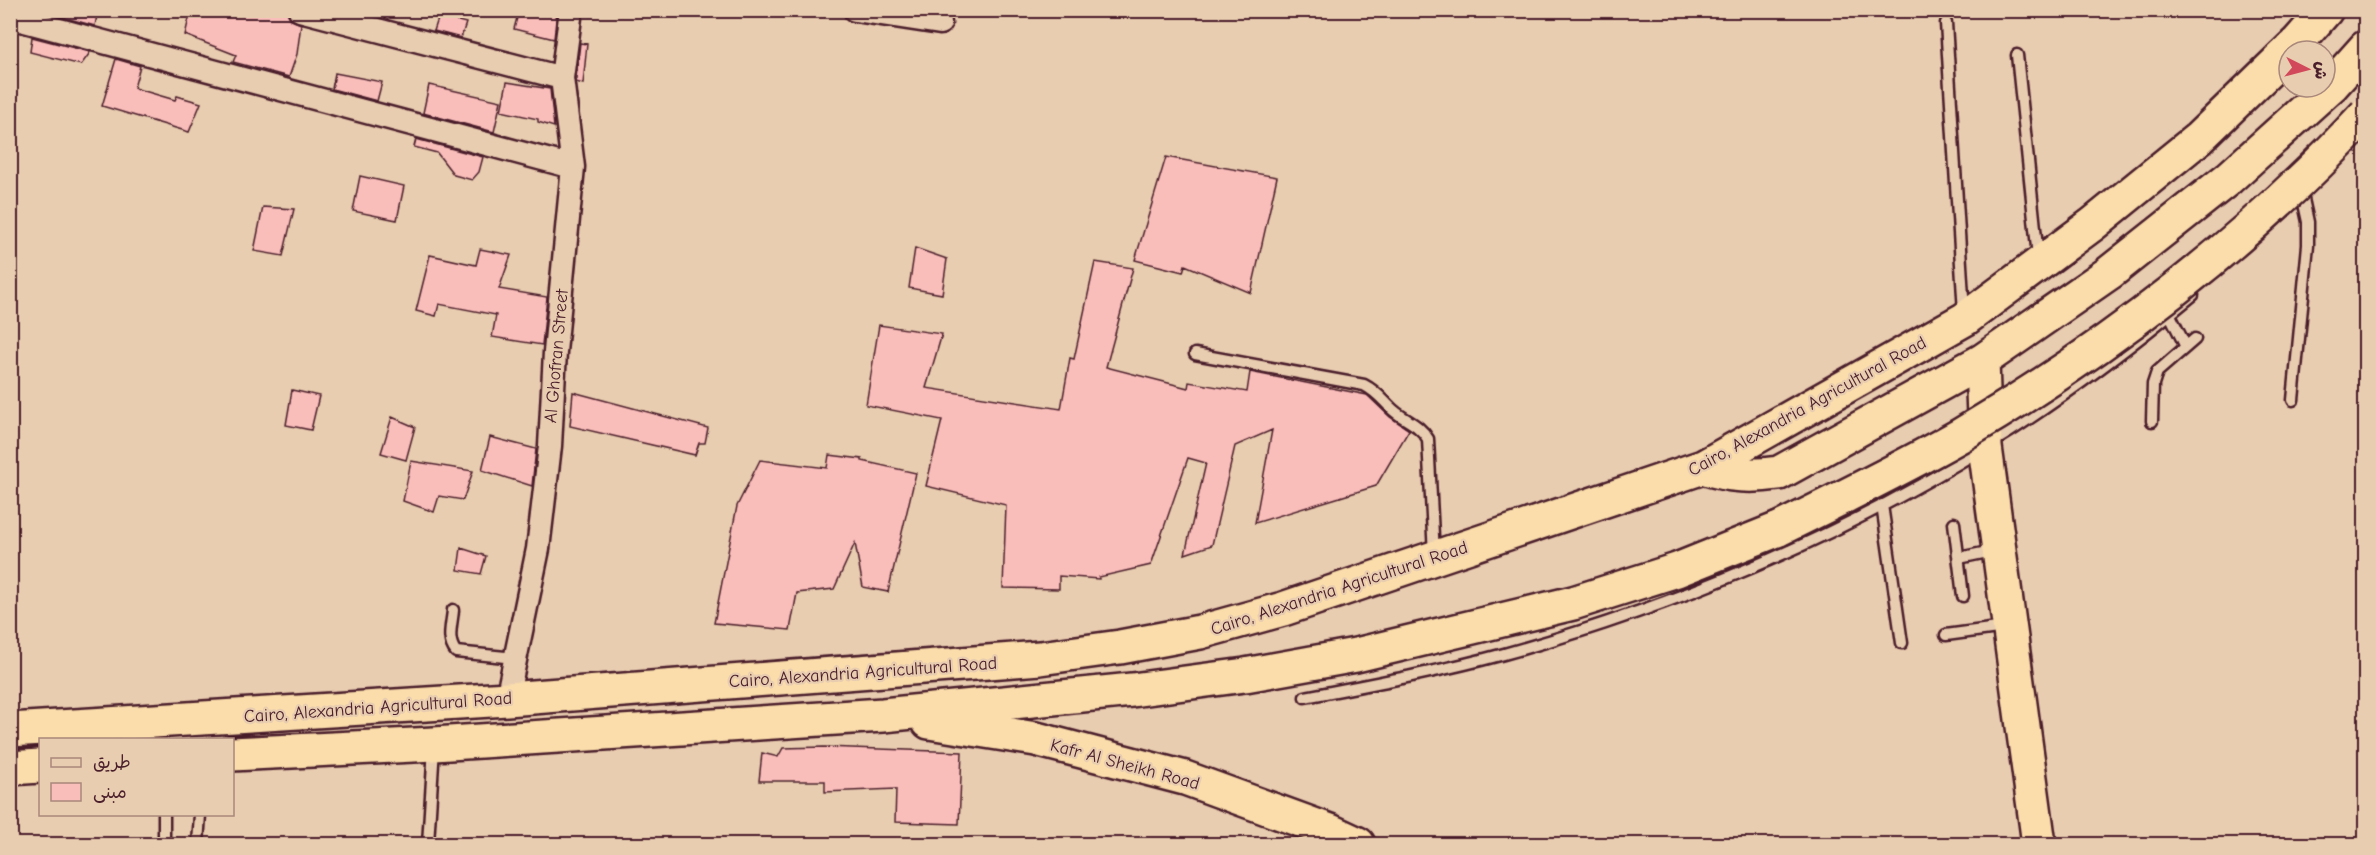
<svg xmlns="http://www.w3.org/2000/svg" width="2376" height="855" font-family="'Comic Neue','Playpen Sans Arabic',sans-serif">
	<style>
		.building { fill: #fabeba; stroke: #4a1f2b; stroke-width: 1.5 }
		.lines { fill: none; stroke-linecap: round; stroke-linejoin: round }
		.service-casing { stroke: #4a1f2b; stroke-width: 15 }
		.minor-casing { stroke: #4a1f2b; stroke-width: 27 }
		.trunk-casing { stroke: #4a1f2b; stroke-width: 38 }
		.service { stroke: #e9cdb0; stroke-width: 10 }
		.minor { stroke: #e9cdb0; stroke-width: 22 }
		.trunk { stroke: #faddab; stroke-width: 33 }
		.trunk-bridge-casing { stroke: #4a1f2b; stroke-width: 38; stroke-linecap: butt }
		.trunk-bridge { stroke: #faddab; stroke-width: 33 }
		.labels { text-anchor: middle; stroke-width: 4.5; stroke-linejoin: round; paint-order: stroke }
		.street-label { font-size: 18px; fill: #4a1f2b; stroke: #e9cdb0 }
	</style>
	<rect width="100%" height="100%" fill="#e9cdb0"/>
	<filter id="ink" filterUnits="userSpaceOnUse"><feTurbulence type="fractalNoise" baseFrequency=".0167" numOctaves="2"/><feDisplacementMap in="SourceGraphic" scale="12" xChannelSelector="R" yChannelSelector="G"/><feConvolveMatrix kernelMatrix="1 2 1 2 8 2 1 2 1" color-interpolation-filters="sRGB"/></filter>
	<g filter="url(#ink)">
		<!-- building -->
		<path class="building" d="M60,10H98L95,26L55,15Z
			M191,10H287L291,20L301,24L297,54L289,77L233,62L236,55L185,35Z
			M519,10H557L554,39L514,29Z
			M439,16L466,23L461,38L434,31Z
			M32,37L90,52L89,54L81,65L30,52Z
			M580,43L587,44L583,84L576,82V78Z
			M116,59L140,66L134,88L175,100L177,96L201,103L189,132L102,106Z
			M335,73L382,82L377,101L332,89Z
			M507,82L550,89L554,127L538,122V119L501,111Z
			M429,85L501,101L494,132L423,113Z
			M416,139L483,157L479,172L472,180L454,175L437,153L414,147Z
			M1166,157L1277,177L1251,293L1185,265L1183,272L1135,260Z
			M360,176L404,186L397,220L353,211Z
			M263,207L294,209L283,256L254,251Z
			M915,248L947,259L942,294L909,288Z
			M480,249L511,255L499,289L547,297L542,345L492,337L496,315L439,304L436,316L416,311L430,255L476,265Z
			M1095,262L1133,268L1106,367L1188,388L1189,382L1247,392L1250,372L1367,395L1390,417L1409,430L1376,486L1255,523L1272,430L1235,446L1212,545L1185,554L1206,463L1188,458L1151,565L1099,577V579L1059,576V589L1003,588L1006,505L926,486L942,420L866,405L879,325L942,334L926,388L1061,409L1070,358L1074,359Z
			M292,390L319,396L311,430L286,425Z
			M573,392L708,428L705,443H699L695,455L570,426Z
			M392,417L415,427L406,460L381,453Z
			M490,437L536,449L532,486L482,470Z
			M829,455L862,459V461L916,473L888,592L863,587L855,543L834,589L797,593L790,630L714,623L737,506L760,460L827,468Z
			M411,461L473,471L463,500L439,496L434,512L403,501Z
			M461,548L486,556L481,574L458,570Z
			M824,747L962,752L959,824L895,822L896,789L825,792V781H759L762,753L778,757L783,748Z"/>
		<g class="lines">
			<defs>
				<path id="service" d="M1946,23L1964,313
					M2017,55L2038,257
					M2170,315L2186,347
					M1195,354L1364,385C1376,391 1381,398 1390,407C1402,420 1419,423 1428,439L1434,555
					M2293,400L2308,245V222L2303,199
					M2152,421L2153,384L2157,372L2195,339
					M1882,505L1902,643
					M1954,523L1963,596
					M1959,558L1997,550
					M453,610C452,624 446,640 456,652L515,658
					M1946,635L2005,627
					M1305,697C1372,684 1438,672 1504,654C1670,608 1839,538 1985,447C2058,402 2127,350 2193,295
					M164,814V844
					M198,844L200,814
					M428,844L434,747"/>
				<path id="minor" d="M300,10L562,78
					M855,10L940,23
					M10,17L573,167
					M507,699L538,549L550,446L555,352L573,167L562,78L571,10"/>
				<path id="trunk" d="M1982,361L1985,447L2039,844
					M1703,467C1730,476 1751,477 1779,473L1982,361L2109,273L2229,178L2332,85L2366,47
					M929,722L1036,739L1185,778L1330,831L1358,844
					M10,730L507,699L1040,658L1120,647L1200,632L1283,609L1703,467L1965,319L2093,224L2199,138L2298,42L2326,10
					M232,754L434,744L883,715L1132,690L1245,675L1356,655L1573,603L1677,570L1779,529
					M10,768L40,766"/>
			</defs>
			<!-- service casing -->
			<use href="#service" class="service-casing"/>
			<!-- minor casing -->
			<use href="#minor" class="minor-casing"/>
			<!-- trunk casing -->
			<use href="#trunk" class="trunk-casing"/>
			<!-- service -->
			<use href="#service" class="service"/>
			<!-- minor -->
			<use href="#minor" class="minor"/>
			<!-- trunk -->
			<use href="#trunk" class="trunk"/>
			<defs>
				<path id="trunk-bridge" d="M1779,529C1840,499 1901,469 1961,435C2107,349 2251,239 2366,114"/>
			</defs>
			<!-- trunk-bridge casing -->
			<use href="#trunk-bridge" class="trunk-bridge-casing"/>
			<!-- trunk-bridge -->
			<use href="#trunk-bridge" class="trunk-bridge"/>
		</g>
	</g>
	<g class="labels">
		<!-- street labels -->
		<g class="street-label">
			<text transform="translate(556 356) rotate(-85)" y="6">Al Ghofran Street</text>
			<text transform="translate(1807 406) rotate(-29)" y="6">Cairo, Alexandria Agricultural Road</text>
			<text transform="translate(1339 588) rotate(-18)" y="6">Cairo, Alexandria Agricultural Road</text>
			<text transform="translate(863 672) rotate(-4)" y="6">Cairo, Alexandria Agricultural Road</text>
			<text transform="translate(378 707) rotate(-4)" y="6">Cairo, Alexandria Agricultural Road</text>
			<text transform="translate(1125 764) rotate(15)" y="6">Kafr Al Sheikh Road</text>
		</g>
	</g>
	<!-- margin -->
	<rect width="2376" height="855" fill="none" stroke="#e9cdb0" stroke-width="36"/>
	<rect x="18" y="18" width="2340" height="819" fill="none" stroke="#4a1f2b" stroke-width="2" filter="url(#ink)"/>
	<!-- legend -->
	<rect x="39" y="738" width="195" height="78" fill="#e9cdb0" stroke="#a9877b" stroke-width="1.5"/>
	<rect x="51" y="758" width="30" height="9" fill="#e9cdb0" stroke="#a9877b" stroke-width="1.5"/>
	<text x="93" y="768" font-size="18" fill="#4a1f2b">طريق</text>
	<rect x="51" y="783" width="30" height="18" fill="#fabeba" stroke="#a9877b" stroke-width="1.5"/>
	<text x="93" y="798" font-size="18" fill="#4a1f2b">مبنى</text>
	<!-- north arrow -->
	<g transform="translate(2307 69) rotate(96)"><circle r="28" fill="#e9cdb0" stroke="#a9877b" stroke-width="1.5"/>
	<path d="M0-4.5L10 22L0 15L-10 22Z" fill="#d1495b"/>
	<text y="-9" font-size="16" font-weight="bold" text-anchor="middle" fill="#4a1f2b">ش</text>
	</g>
</svg>
